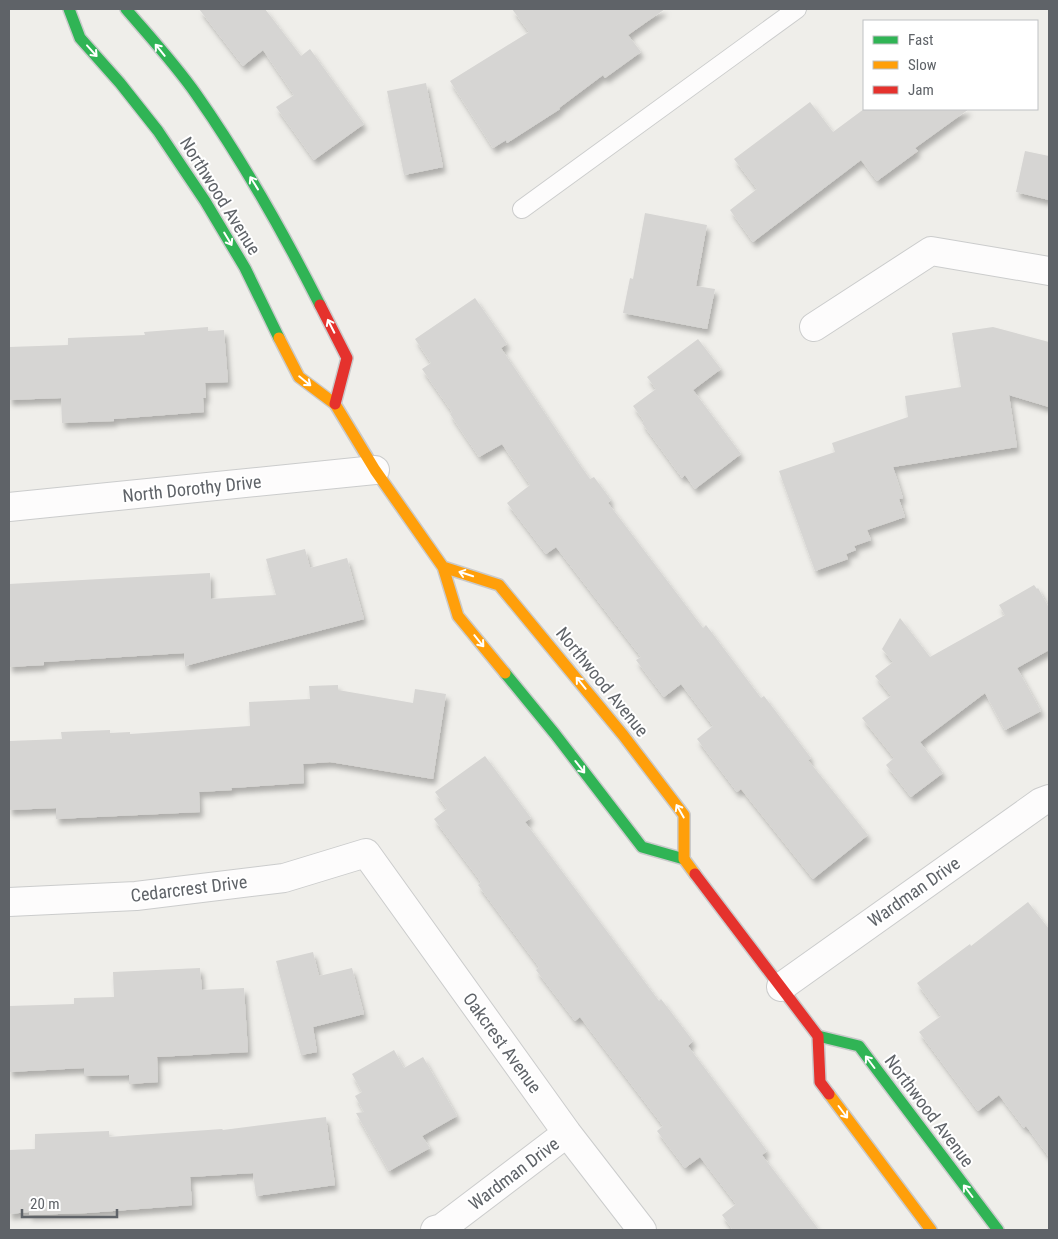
<svg xmlns="http://www.w3.org/2000/svg" width="1058" height="1239" font-family="'Roboto Condensed',sans-serif">
	<style>
		.building { fill: #d6d5d3; filter: url(#shadow) }
		.lines { fill: none; stroke-linecap: round; stroke-linejoin: round }
		.lane-casing { stroke: #cbcccc; stroke-width: 20 }
		.street-casing { stroke: #cbcccc; stroke-width: 30 }
		.fast-casing { stroke: #cacacb; stroke-width: 14 }
		.slow-casing { stroke: #cacacb; stroke-width: 14 }
		.jam-casing { stroke: #cacacb; stroke-width: 14 }
		.lane { stroke: #fdfcfc; stroke-width: 18 }
		.street { stroke: #fdfcfc; stroke-width: 28 }
		.fast { stroke: #30b455; stroke-width: 11 }
		.slow { stroke: #ff9f0a; stroke-width: 11 }
		.jam { stroke: #e5322d; stroke-width: 11 }
		.oneway { stroke: #fff }
		.labels { text-anchor: middle; stroke-width: 4; stroke-linejoin: round; paint-order: stroke }
		.street-label { font-size: 18px; fill: #5f6368; stroke: #fff }
	</style>
	<defs>
		<filter id="shadow"><feDropShadow dx="3" dy="5.5" stdDeviation="2.5" flood-color="#0004"/></filter>
	</defs>
	<rect width="100%" height="100%" fill="#efeeea"/>
	<!-- building -->
	<path class="building" d="M199,9H265L301,56L310,49L364,124L314,160L276,107L294,95L263,50L243,66Z
		M512,9H665L628,35L641,52L605,78L603,75L559,108L560,109L507,143L506,140L493,148L450,81L529,32Z
		M426,83L443,167L404,175L387,91Z
		M810,102L833,132L864,109H969L915,148L918,151L877,181L861,160L753,242L730,210L757,189L734,159Z
		M1025,151L1049,156V200L1016,192Z
		M645,213L707,225L696,286L715,289L707,329L623,313L630,278L633,279Z
		M475,298L507,344L501,348L575,458L590,479L594,477L611,500L608,503L703,628L706,625L761,698L764,696L811,758L808,760L868,835L813,879L741,789L737,792L697,739L713,726L681,684L664,697L636,660L641,657L556,547L546,554L507,503L530,485L502,444L479,457L450,414L452,412L422,369L431,363L415,339Z
		M208,327V331L224,330L228,382L205,383L206,398H203L204,412L114,419V421L62,423L61,398L9,400V347L68,345V338L145,335L144,332Z
		M993,327L1049,342V407L1009,395L1017,447L893,467L903,498L899,499L905,517L867,530L871,540L854,546L856,550L846,554L848,559L815,571L779,471L835,452L832,443L908,417L905,396L961,387L952,333Z
		M698,339L721,369L693,390L741,454L695,489L685,475L682,478L642,423L644,421L633,406L656,389L647,377Z
		M305,549L310,568L347,558L364,619L185,666L184,653L44,662V665L9,667V584L210,573L211,599L276,595L266,559Z
		M1034,585L1037,589L1038,588L1049,608V650L1017,668L1041,711L1005,730L985,693L920,742L943,773L911,797L886,765L894,758L862,718L891,696L875,676L893,662L882,649L900,618L930,657L1005,615L999,605Z
		M338,685V690L413,703L415,689L446,694L433,779L330,762L303,764L304,783L231,788L232,790L199,792L200,812L56,819V808L9,810V741L62,739L61,732L110,730V733L130,732V734L250,726L249,702L310,699L309,686Z
		M485,756L531,818L525,822L659,1001L661,999L693,1041L688,1046L767,1151L762,1155L819,1230H733L722,1215L736,1204L700,1157L685,1168L657,1131L663,1126L580,1017L575,1021L536,970L539,967L478,885L481,882L434,819L447,809L435,792Z
		M1028,902L1049,929V1157L1026,1126L1024,1128L999,1095L978,1111L919,1032L941,1016L917,983L970,944L971,946Z
		M313,952L319,976L352,968L364,1014L313,1027L317,1052L301,1055L276,961Z
		M200,968L202,990L244,988L248,1052L157,1057L158,1082L129,1084V1075L84,1076V1068L9,1072V1006L74,1004V998L114,997L113,972Z
		M394,1050L404,1068L423,1057L457,1116L422,1136L430,1148L389,1171L356,1113L364,1112L355,1096L362,1092L352,1074Z
		M326,1117L335,1185L256,1196L253,1173L190,1177L192,1205L87,1213L29,1215V1212L9,1214V1150L35,1149V1134L109,1131V1137L222,1129L223,1130Z"/>
	<g class="lines">
		<defs>
			<path id="lane" d="M522,209L797,9"/>
			<path id="street" d="M814,327L931,251L1049,271
				M9,507L375,470
				M9,902L136,896L284,878L366,853L567,1133L642,1230
				M781,987L1041,802L1049,799
				M435,1230L442,1228L567,1133"/>
			<path id="fast" d="M69,9L80,38L120,83L158,131L205,201L245,268L279,338
				M126,9C150,37 175,64 196,94C243,161 283,232 320,305
				M505,673L555,734L642,847L684,859
				M818,1036L859,1046L998,1230"/>
			<path id="slow" d="M279,338L299,377L335,404L375,470L443,567L458,616L505,673
				M443,567L499,585L623,735L684,815V859L695,874
				M829,1094L931,1230"/>
			<path id="jam" d="M320,305L347,358L335,404
				M695,874L818,1036L820,1082L829,1094"/>
		</defs>
		<!-- lane casing -->
		<use href="#lane" class="lane-casing"/>
		<!-- street casing -->
		<use href="#street" class="street-casing"/>
		<!-- fast casing -->
		<use href="#fast" class="fast-casing"/>
		<!-- slow casing -->
		<use href="#slow" class="slow-casing"/>
		<!-- jam casing -->
		<use href="#jam" class="jam-casing"/>
		<!-- lane -->
		<use href="#lane" class="lane"/>
		<!-- street -->
		<use href="#street" class="street"/>
		<!-- fast -->
		<use href="#fast" class="fast"/>
		<!-- slow -->
		<use href="#slow" class="slow"/>
		<!-- jam -->
		<use href="#jam" class="jam"/>
	</g>
	<!-- one-way arrows -->
	<defs><path id="oneway-shaft" d="M-6 0H5M1.5-3L5.5 0L1.5 3" fill="none" stroke-width="1.6" stroke-linecap="round" stroke-linejoin="round" transform="scale(1.25)"/></defs>
	<g class="oneway">
		<use href="#oneway-shaft" transform="translate(160 50) rotate(-129)"/>
		<use href="#oneway-shaft" transform="translate(92 51) rotate(48)"/>
		<use href="#oneway-shaft" transform="translate(254 183) rotate(-122)"/>
		<use href="#oneway-shaft" transform="translate(228 239) rotate(59)"/>
		<use href="#oneway-shaft" transform="translate(331 326) rotate(-117)"/>
		<use href="#oneway-shaft" transform="translate(305 381) rotate(39)"/>
		<use href="#oneway-shaft" transform="translate(466 574) rotate(-162)"/>
		<use href="#oneway-shaft" transform="translate(479 641) rotate(51)"/>
		<use href="#oneway-shaft" transform="translate(581 683) rotate(-129)"/>
		<use href="#oneway-shaft" transform="translate(580 767) rotate(52)"/>
		<use href="#oneway-shaft" transform="translate(680 811) rotate(-120)"/>
		<use href="#oneway-shaft" transform="translate(870 1062) rotate(-127)"/>
		<use href="#oneway-shaft" transform="translate(843 1112) rotate(53)"/>
		<use href="#oneway-shaft" transform="translate(968 1191) rotate(-127)"/>
	</g>
	<g class="labels">
		<!-- street labels -->
		<g class="street-label">
			<text transform="translate(220 196) rotate(58)" y="6">Northwood Avenue</text>
			<text transform="translate(192 489) rotate(-6)" y="6">North Dorothy Drive</text>
			<text transform="translate(602 682) rotate(51)" y="6">Northwood Avenue</text>
			<text transform="translate(189 889) rotate(-7)" y="6">Cedarcrest Drive</text>
			<text transform="translate(914 892) rotate(-35)" y="6">Wardman Drive</text>
			<text transform="translate(502 1043) rotate(54)" y="6">Oakcrest Avenue</text>
			<text transform="translate(929 1111) rotate(53)" y="6">Northwood Avenue</text>
			<text transform="translate(514 1174) rotate(-37)" y="6">Wardman Drive</text>
		</g>
	</g>
	<!-- border -->
	<rect width="1058" height="1239" fill="none" stroke="#5f6368" stroke-width="20"/>
	<!-- legend -->
	<rect x="863" y="20" width="175" height="90" fill="#ffffff" stroke="#bfc1c3"/>
	<rect x="873" y="36" width="25" height="8" fill="#30b455" stroke="#bfc1c3"/>
	<text x="908" y="45" font-size="15" fill="#5f6368">Fast</text>
	<rect x="873" y="61" width="25" height="8" fill="#ff9f0a" stroke="#bfc1c3"/>
	<text x="908" y="70" font-size="15" fill="#5f6368">Slow</text>
	<rect x="873" y="86" width="25" height="8" fill="#e5322d" stroke="#bfc1c3"/>
	<text x="908" y="95" font-size="15" fill="#5f6368">Jam</text>
	<!-- scale -->
	<path d="M22 1209v8h95v-8" fill="none" stroke="#5f6368" stroke-width="2.5"/>
	<text x="30" y="1209" font-size="15" fill="#5f6368" stroke="#ffffff" stroke-width="4" paint-order="stroke">20 m</text>
</svg>
